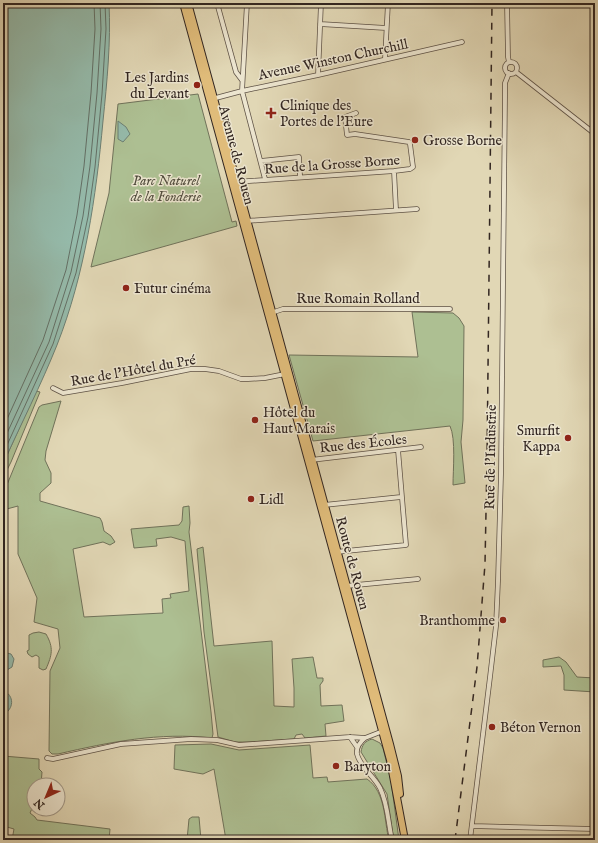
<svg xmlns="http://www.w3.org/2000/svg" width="598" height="843" font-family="'IM FELL English',serif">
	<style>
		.green { fill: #adbf92; stroke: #70725a }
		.water { fill: #95baaa; stroke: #6d7f73 }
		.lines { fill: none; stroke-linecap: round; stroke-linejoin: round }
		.shore { stroke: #647066; stroke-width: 1 }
		.street-casing { stroke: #5e5246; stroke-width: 5.5 }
		.primary-casing { stroke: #322621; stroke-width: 8 }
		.street { stroke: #ece5cf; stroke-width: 4 }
		.primary { stroke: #e0bc7a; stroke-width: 6 }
		.rail { stroke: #322621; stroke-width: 1.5; stroke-dasharray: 7 7; stroke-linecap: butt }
		.poi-dot { fill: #8f2418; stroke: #ece5cf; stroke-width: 1.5 }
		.labels { text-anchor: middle; stroke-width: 3; stroke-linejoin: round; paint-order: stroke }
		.street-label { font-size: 14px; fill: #322621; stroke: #ece5cf }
		.poi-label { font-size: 14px; fill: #322621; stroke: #ece5cf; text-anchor: start }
		.park-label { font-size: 14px; font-style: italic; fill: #514c3d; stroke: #ece5cf }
	</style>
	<rect width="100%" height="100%" fill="#e1d7b5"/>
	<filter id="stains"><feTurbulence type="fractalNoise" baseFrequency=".005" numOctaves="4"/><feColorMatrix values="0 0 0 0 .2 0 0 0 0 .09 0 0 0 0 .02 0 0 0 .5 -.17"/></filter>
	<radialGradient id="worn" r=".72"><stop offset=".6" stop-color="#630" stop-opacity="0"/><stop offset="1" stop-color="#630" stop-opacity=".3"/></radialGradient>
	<!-- green -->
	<path class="green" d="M198,94L232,222L236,221L237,226L91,267L109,193L118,104Z
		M412,312L453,313L459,318L464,326L463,420L461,442L465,483L453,485C453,470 456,439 450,426L313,441L289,355L418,357Z
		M36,391L40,392L11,462L3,478V464Z
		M61,401L46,451L45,460L51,473V483L40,493V501L100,518L102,522L104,531L111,536L115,542L110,545L103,542L73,549L84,617L163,613L162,599L171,598L170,594L189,591L185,541L171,537L156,539L157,546L134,548L131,529L179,525L182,521L183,507L189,506L190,523L189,532L211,712L213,734L212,738C159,732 110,742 58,754H52L49,751L50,671L60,648L58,629L34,622L37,598L18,554V506L3,510L4,492L39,407L42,405Z
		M203,547L214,646L272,641L274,706L294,707V688L292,659L313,657L317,678H323V681L320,685L321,706L342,705L344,721L325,724L326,736L305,738L302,734L296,735L294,739L247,742H235L218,737L204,632L197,549Z
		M39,632L46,634C54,648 52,655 46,669L43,670L39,668V657L36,655L32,657L28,654L27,651L29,650V635L33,633Z
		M559,657L566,662L577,677L595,678V692L564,690V675L561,666L543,667V660Z
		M372,739L380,743L383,748L391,781L399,840H394L393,835L387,794L361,752C362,745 365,741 372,739Z
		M211,744L239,750L310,745L313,778L327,777L328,782L367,779C386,792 384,821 389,840H226L214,769L203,774L174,769L175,745Z
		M3,756L39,759V769L42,772L41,785H34V804L30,813L35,817L37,820L110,829L109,840H12L14,829L7,827L3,828Z
		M192,817H199L201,840H187L189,819Z
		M539,836L595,837V840H539Z"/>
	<!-- water -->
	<path class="water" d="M3,3H109C111,42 107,82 103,121C96,197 85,274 57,345C41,385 21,424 3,464Z
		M118,121L126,127L130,134L123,142L118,139Z
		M3,652L11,654L14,659L12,667L7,670H3Z
		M3,690C15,696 14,709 3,715Z"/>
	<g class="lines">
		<!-- shore -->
		<path class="shore" d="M3,428L43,340L66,270L77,215L84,166L91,93L95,29L94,3
			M3,442L49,342L71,272L83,216L90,166L97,93L101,29L100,3
			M3,454L53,344L76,273L88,217L95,167L102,94L106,29L105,3"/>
		<defs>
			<path id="street" d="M217,3L236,72L242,80
				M247,3L242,91L265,179
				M507,3L508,57L509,62
				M320,24L386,28
				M385,59L388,3
				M505 68a6 6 0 1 1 12 0a6 6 0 1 1-12 0Z
				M516,72L595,134
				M318,75L321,3
				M212,99L242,91L318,75L462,42
				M261,161L299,157L300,176
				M394,171L396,210
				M235,182L394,171L410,169L413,167L410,144L409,142L355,134L347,135L345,117L356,113
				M246,221L417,209
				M271,313L283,309H450
				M53,388L63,393L122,383L191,369H205L219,371L241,379H248L265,378L285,374
				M311,460L421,447
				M324,505L401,497
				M336,552L406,545L398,450
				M346,586L418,579
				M350,737L357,747
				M365,738C360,742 356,747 357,754C360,767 374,776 380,788C388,804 388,823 392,840
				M47,758L53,759L121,744L191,739L217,740L239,745L350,737L365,738L383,731
				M472,826L595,829
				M470,840L490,677L496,626L498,581L501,474L505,95V83L509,73"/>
			<path id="primary" d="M183,3L390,760L405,840
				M188,3L390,744L398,776L400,794"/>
		</defs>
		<!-- street casing -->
		<use href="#street" class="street-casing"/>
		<!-- primary casing -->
		<use href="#primary" class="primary-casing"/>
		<!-- street -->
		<use href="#street" class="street"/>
		<!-- primary -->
		<use href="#primary" class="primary"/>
		<!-- rail -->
		<path class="rail" d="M455,840L477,667L485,564L487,460L492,3"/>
	</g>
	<!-- markers -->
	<g class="poi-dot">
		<circle cx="197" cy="85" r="4"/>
		<path d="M269 107h4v4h4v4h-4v4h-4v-4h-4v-4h4z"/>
		<circle cx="415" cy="140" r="4"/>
		<circle cx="126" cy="288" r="4"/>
		<circle cx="255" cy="420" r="4"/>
		<circle cx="568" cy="438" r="4"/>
		<circle cx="251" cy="499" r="4"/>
		<circle cx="503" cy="620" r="4"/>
		<circle cx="492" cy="727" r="4"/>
		<circle cx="336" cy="766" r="4"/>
	</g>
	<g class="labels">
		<!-- street labels -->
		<g class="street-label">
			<text transform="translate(333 59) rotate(-12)" y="5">Avenue Winston Churchill</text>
			<text transform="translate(237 155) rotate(75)" y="5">Avenue de Rouen</text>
			<text transform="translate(332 164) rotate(-4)" y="5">Rue de la Grosse Borne</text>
			<text x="358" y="303">Rue Romain Rolland</text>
			<text transform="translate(133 370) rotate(-10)" y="5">Rue de l'Hôtel du Pré</text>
			<text transform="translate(363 443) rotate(-6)" y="5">Rue des Écoles</text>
			<text transform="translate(490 457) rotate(-89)" y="5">Rue de l'Industrie</text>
			<text transform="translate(353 563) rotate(75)" y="5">Route de Rouen</text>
		</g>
		<!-- poi labels -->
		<g class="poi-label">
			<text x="189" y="82" text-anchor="end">Les Jardins<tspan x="189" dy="16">du Levant</tspan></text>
			<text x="280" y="110">Clinique des<tspan x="280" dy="16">Portes de l'Eure</tspan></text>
			<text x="423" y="145">Grosse Borne</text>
			<text x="134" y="293">Futur cinéma</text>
			<text x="263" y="417">Hôtel du<tspan x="263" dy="16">Haut Marais</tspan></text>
			<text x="560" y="435" text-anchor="end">Smurfit<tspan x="560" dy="16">Kappa</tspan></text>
			<text x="259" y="504">Lidl</text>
			<text x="495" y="625" text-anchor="end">Branthomme</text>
			<text x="500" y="732">Béton Vernon</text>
			<text x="344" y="771">Baryton</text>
		</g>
		<!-- park labels -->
		<g class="park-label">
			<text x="166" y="185">Parc Naturel<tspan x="166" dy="16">de la Fonderie</tspan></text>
		</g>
	</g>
	<!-- margin -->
	<rect width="598" height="843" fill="none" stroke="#e1d7b5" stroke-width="16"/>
	<rect x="4" y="4" width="590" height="835" fill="none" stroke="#322621" stroke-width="2"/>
	<rect x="8" y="8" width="582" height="827" fill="none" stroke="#322621"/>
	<!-- north arrow -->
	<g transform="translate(46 797) rotate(224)"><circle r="19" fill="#ece5cf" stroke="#a29989"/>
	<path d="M0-3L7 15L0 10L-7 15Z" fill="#8f2418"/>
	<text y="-6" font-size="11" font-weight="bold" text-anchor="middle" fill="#322621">N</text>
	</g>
	<rect width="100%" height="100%" filter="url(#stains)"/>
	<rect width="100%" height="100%" fill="url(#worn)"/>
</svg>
